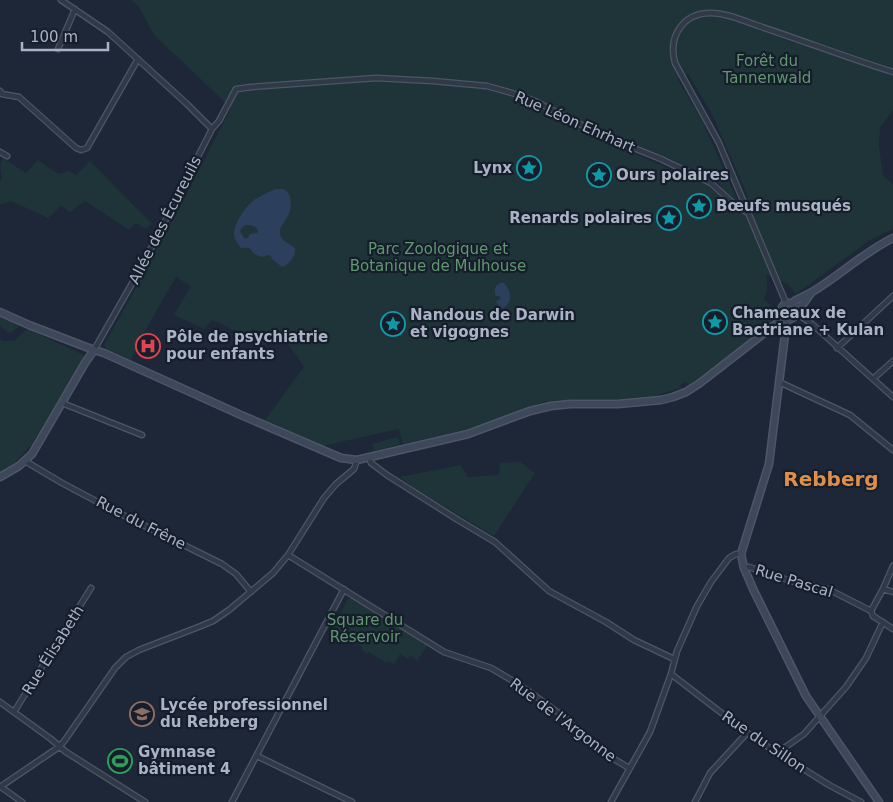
<svg xmlns="http://www.w3.org/2000/svg" width="893" height="802" font-family="'DejaVu Sans',sans-serif">
	<style>
		.green { fill: #1e3438; fill-rule: evenodd }
		.water { fill: #2c405e; fill-rule: evenodd }
		.lines { fill: none; stroke-linecap: round; stroke-linejoin: round }
		.street-casing { stroke: #4d5666; stroke-width: 7 }
		.secondary-casing { stroke: #4d5666; stroke-width: 9 }
		.street { stroke: #303947; stroke-width: 4.5 }
		.secondary { stroke: #3e485b; stroke-width: 6 }
		.labels { text-anchor: middle; stroke-width: 4.5; stroke-linejoin: round; paint-order: stroke }
		.park-label { font-size: 15px; fill: #60976e; stroke: #161e2b }
		.street-label { font-size: 15px; fill: #a9b3c5; stroke: #161e2b }
		.poi-label { font-size: 15px; font-weight: bold; fill: #a9b3c5; stroke: #161e2b; text-anchor: start }
		.district-label { font-size: 20px; font-weight: bold; fill: #de8f4c; stroke: #161e2b }
	</style>
	<rect width="100%" height="100%" fill="#1d2737"/>
	<!-- green -->
	<path class="green" d="M131,0H893V110L880,128L879,145L883,176L893,184V229L870,240L796,294L789,285L766,274C768,283 769,291 763,300C773,305 779,312 772,322L696,380L688,385L686,382L680,385L681,388L654,396L619,399H577L543,402L476,427L403,444L399,429L322,446L265,420L304,367L280,332L272,343L263,344L258,339L257,331L253,329L245,335L212,320L204,329L174,315L191,286L176,277L142,336L131,360L107,349L105,347V343C149,266 190,187 231,108L154,35L139,7ZM688,74L712,114L748,197L743,201L737,200L701,118L678,80L682,76ZM584,122L602,132L664,156L714,179L723,188L721,192L718,193L709,186L612,144L581,128L580,124Z
		M3,158L26,173L38,160L58,174L69,171L76,175L90,161L152,224L146,229L136,223L129,230L85,201L70,212L61,206L48,218L11,201L0,205V180L2,178C0,171 0,165 3,158Z
		M0,317L20,326L12,332L8,333L0,325Z
		M27,329L84,355V357L31,445L15,463L0,472V339L4,341H14Z
		M398,437L400,444L374,451L372,444Z
		M520,462L535,473L494,536L414,488L399,477L461,465L468,477L499,475L500,463Z
		M351,598L387,620V623L389,625L391,623L393,624L427,646L417,661L410,656L408,659L400,654L394,664L388,661L386,663L369,652L368,654L361,650L362,647L333,629L347,600Z"/>
	<!-- water -->
	<path class="water" d="M275,189C278,189 281,189 283,189C292,192 292,206 289,213C287,220 278,227 280,235C282,241 290,244 295,248C296,256 290,264 282,267L272,259L271,256L268,255L262,257C260,256 258,256 256,255C248,250 255,247 241,248C238,244 234,239 234,234C234,223 246,206 254,200C260,196 268,193 275,189ZM246,225C250,225 256,225 258,231L257,233L250,234L248,238L245,239L242,235L240,231L242,227Z
		M501,283H504C511,291 513,301 504,308C500,308 498,305 496,301L499,300L501,297L495,295V288L497,285Z"/>
	<g class="lines">
		<defs>
			<path id="street" d="M61,0L108,32L187,104L212,129
				M58,49L75,9
				M0,91L2,94L19,97L76,148L81,150L87,148L138,59
				M0,152L7,156
				M786,303L719,143L675,63C668,37 682,13 711,13C727,13 744,21 759,26C804,41 848,58 893,72
				M796,313L812,324L893,397
				M837,348L893,296
				M94,350L142,266L212,129L219,121L236,89L252,87L376,78L433,81L487,86L512,93L535,101L599,134L661,159L711,183L735,205L748,213
				M873,379L893,361
				M779,382L850,415L893,450
				M62,403L142,435
				M369,457L371,463L387,475L458,520L495,542L549,591L606,622L634,640L674,659
				M25,461L62,483L111,509L222,564L236,574L251,592
				M288,555L444,652L491,668L520,685L563,716L599,750L629,768
				M744,568L749,567L791,581L828,589L871,611L873,616L893,629
				M883,589L893,592
				M871,611L883,589L893,566
				M671,674L754,738L829,785L861,802
				M0,702L51,739L66,752L145,802
				M14,712L91,588
				M777,753L804,734L846,687L866,658L883,622
				M257,756L352,802
				M0,787L59,747L65,740L115,668L126,657L139,650L201,626L213,621L229,610L273,573L288,555L324,498L336,484L354,469L357,460
				M1,787L22,802
				M232,802L344,589
				M611,802L650,732L671,674L677,651L697,606L711,582L729,558L736,554H741
				M695,802L710,773L747,733"/>
			<path id="secondary" d="M781 311a8 8 0 1 1 16 0a8 8 0 1 1-16 0Z
				M792,303C798,298 806,296 812,292C840,275 863,253 893,238
				M797,309L804,303L811,293
				M0,312L29,325L94,350L104,353L241,415L341,458L357,460L468,434L530,411L551,406L570,404H618L661,400L673,397L686,392L700,383L776,324L784,317
				M787,318L769,464L741,554L744,568L754,591L806,696L879,802
				M0,477L19,466L32,454L85,363L94,350"/>
		</defs>
		<!-- street casing -->
		<use href="#street" class="street-casing"/>
		<!-- secondary casing -->
		<use href="#secondary" class="secondary-casing"/>
		<!-- street -->
		<use href="#street" class="street"/>
		<!-- secondary -->
		<use href="#secondary" class="secondary"/>
	</g>
	<!-- icons -->
	<defs>
		<symbol id="sight-ring" viewBox="-11 -11 22 22"><circle r="9.5" fill="#161e2b" stroke="#0f9aa8" stroke-width="1.5"/><path d="M0-6L1.8-2.2L6-1.7L2.9 1.2L3.7 5.4L0 3.3L-3.7 5.4L-2.9 1.2L-6-1.7L-1.8-2.2Z" fill="#0f9aa8"/></symbol>
		<symbol id="hospital-ring" viewBox="-11 -11 22 22"><circle r="9.5" fill="#161e2b" stroke="#e0444e" stroke-width="1.5"/><path d="M-5-5h3v3.5h4V-5h3V5h-3V1.5h-4V5h-3Z" fill="#e0444e"/></symbol>
		<symbol id="school-ring" viewBox="-11 -11 22 22"><circle r="9.5" fill="#161e2b" stroke="#8d6e63" stroke-width="1.5"/><path d="M0-5L7-2L0 1L-7-2ZM-4 1L0 2.5L4 1V4Q0 6-4 4Z" fill="#8d6e63"/></symbol>
		<symbol id="stadium-ring" viewBox="-11 -11 22 22"><circle r="9.5" fill="#161e2b" stroke="#2e9e5b" stroke-width="1.5"/><path d="M0-5a6.5 5 0 1 0 0 10a6.5 5 0 1 0 0-10ZM-3.5-1.8h7v3.6h-7Z" fill="#2e9e5b"/></symbol>
	</defs>
	<g fill-rule="evenodd">
		<use href="#sight-ring" x="515" y="154" width="28" height="28"/>
		<use href="#sight-ring" x="585" y="161" width="28" height="28"/>
		<use href="#sight-ring" x="685" y="192" width="28" height="28"/>
		<use href="#sight-ring" x="655" y="204" width="28" height="28"/>
		<use href="#sight-ring" x="701" y="308" width="28" height="28"/>
		<use href="#sight-ring" x="379" y="310" width="28" height="28"/>
		<use href="#hospital-ring" x="134" y="332" width="28" height="28"/>
		<use href="#school-ring" x="128" y="700" width="28" height="28"/>
		<use href="#stadium-ring" x="106" y="747" width="28" height="28"/>
	</g>
	<g class="labels">
		<!-- park labels -->
		<g class="park-label">
			<text x="767" y="66">Forêt du<tspan x="767" dy="17">Tannenwald</tspan></text>
			<text x="438" y="254">Parc Zoologique et<tspan x="438" dy="17">Botanique de Mulhouse</tspan></text>
			<text x="365" y="625">Square du<tspan x="365" dy="17">Réservoir</tspan></text>
		</g>
		<!-- street labels -->
		<g class="street-label">
			<text transform="translate(575 122) rotate(24)" y="5">Rue Léon Ehrhart</text>
			<text transform="translate(165 220) rotate(-63)" y="5">Allée des Écureuils</text>
			<text transform="translate(141 523) rotate(27)" y="5">Rue du Frêne</text>
			<text transform="translate(794 581) rotate(17)" y="5">Rue Pascal</text>
			<text transform="translate(53 650) rotate(-58)" y="5">Rue Élisabeth</text>
			<text transform="translate(563 720) rotate(37)" y="5">Rue de l'Argonne</text>
			<text transform="translate(764 742) rotate(34)" y="5">Rue du Sillon</text>
		</g>
		<!-- poi labels -->
		<g class="poi-label">
			<text x="512" y="173" text-anchor="end">Lynx</text>
			<text x="616" y="180">Ours polaires</text>
			<text x="716" y="211">Bœufs musqués</text>
			<text x="652" y="223" text-anchor="end">Renards polaires</text>
			<text x="732" y="318">Chameaux de<tspan x="732" dy="17">Bactriane + Kulan</tspan></text>
			<text x="410" y="320">Nandous de Darwin<tspan x="410" dy="17">et vigognes</tspan></text>
			<text x="166" y="342">Pôle de psychiatrie<tspan x="166" dy="17">pour enfants</tspan></text>
			<text x="160" y="710">Lycée professionnel<tspan x="160" dy="17">du Rebberg</tspan></text>
			<text x="138" y="757">Gymnase<tspan x="138" dy="17">bâtiment 4</tspan></text>
		</g>
		<!-- district labels -->
		<g class="district-label">
			<text x="831" y="486">Rebberg</text>
		</g>
	</g>
	<!-- scale -->
	<path d="M22 42v8h86v-8" fill="none" stroke="#a9b3c5" stroke-width="2.5"/>
	<text x="30" y="42" font-size="15" fill="#a9b3c5" stroke="#161e2b" stroke-width="4" paint-order="stroke">100 m</text>
</svg>
